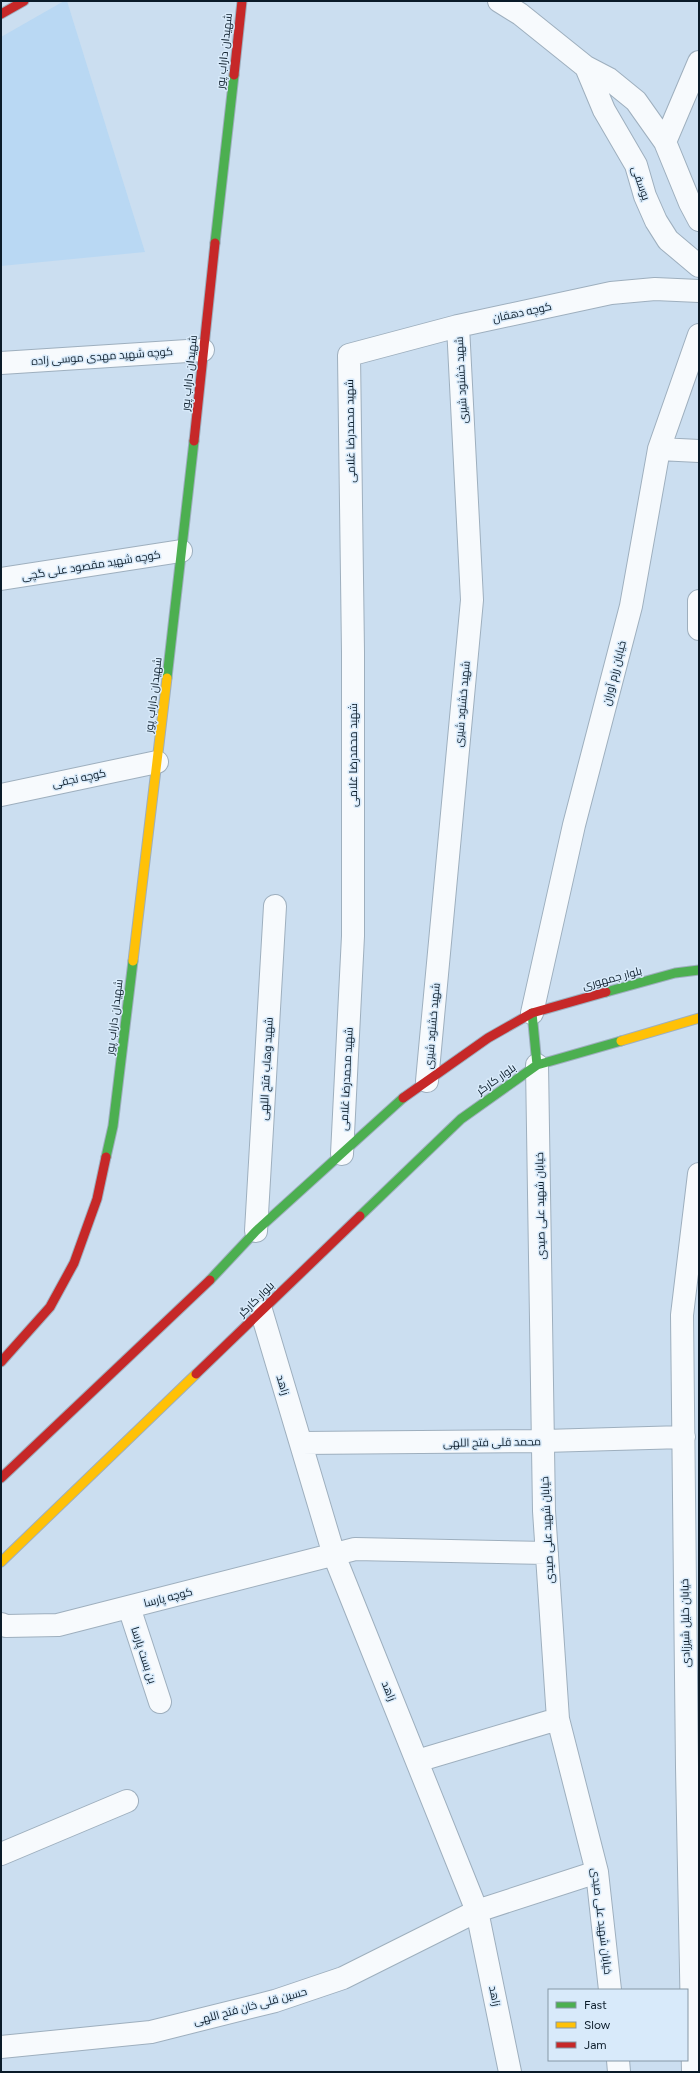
<svg xmlns="http://www.w3.org/2000/svg" width="700" height="2073" font-family="Figtree,Cairo,sans-serif">
	<style>
		.built { fill: #b9d8f3 }
		.lines { fill: none; stroke-linecap: round; stroke-linejoin: round }
		.street-casing { stroke: #9eafbe; stroke-width: 24 }
		.fast-casing { stroke: #9eafbe; stroke-width: 11 }
		.slow-casing { stroke: #9eafbe; stroke-width: 11 }
		.jam-casing { stroke: #9eafbe; stroke-width: 11 }
		.street { stroke: #f7fafd; stroke-width: 22 }
		.fast { stroke: #4caf50; stroke-width: 9 }
		.slow { stroke: #ffc107; stroke-width: 9 }
		.jam { stroke: #c62828; stroke-width: 9 }
		.labels { text-anchor: middle; stroke-width: 3; stroke-linejoin: round; paint-order: stroke }
		.street-label { font-size: 11px; fill: #0a1b29; stroke: #d8eafa }
	</style>
	<rect width="100%" height="100%" fill="#cbdef0"/>
	<!-- built -->
	<path class="built" d="M64,1H67L145,252L1,266V37Z"/>
	<g class="lines">
		<defs>
			<path id="street" d="M499,1L520,14L586,67L609,79L636,101L665,142L690,203L699,220
				M586,67L604,110L636,165L645,196L656,221L668,240L699,266
				M665,142L699,62
				M1,363L203,350
				M659,449L699,451
				M1,579L181,551
				M699,601V629
				M1,795L157,762
				M532,1013L574,825L631,606L659,449L699,335
				M537,1065L544,1511L558,1719L597,1872L610,1990
				M427,1081L472,600L458,326
				M342,1154L353,936V652L349,355L458,326L611,293L655,289L699,291
				M256,1231L275,906
				M261,1310L334,1555L477,1911L510,2072
				M301,1443L544,1441L684,1437
				M129,1607L160,1702
				M1,1624L6,1626L58,1625L355,1549L547,1553
				M417,1761L558,1719
				M1,1854L127,1801
				M1,2047L151,2032L275,2001L343,1978L477,1911L597,1872
				M618,2060L619,2072
				M693,2072L687,1767L682,1315L699,1174"/>
			<path id="fast" d="M215,243L234,75
				M167,678L194,441
				M606,992L675,973L699,970
				M532,1013L537,1065
				M106,1157L113,1126L133,961
				M360,1216L461,1119L537,1065L621,1041
				M210,1280L256,1231L403,1098"/>
			<path id="slow" d="M133,961L167,678
				M621,1041L699,1018
				M1,1562L196,1374"/>
			<path id="jam" d="M1,14L24,1
				M234,75L242,1
				M194,441L215,243
				M403,1098L488,1038L532,1013L606,992
				M1,1362L50,1307L74,1263L97,1199L106,1157
				M196,1374L360,1216
				M1,1478L210,1280"/>
		</defs>
		<!-- street casing -->
		<use href="#street" class="street-casing"/>
		<!-- fast casing -->
		<use href="#fast" class="fast-casing"/>
		<!-- slow casing -->
		<use href="#slow" class="slow-casing"/>
		<!-- jam casing -->
		<use href="#jam" class="jam-casing"/>
		<!-- street -->
		<use href="#street" class="street"/>
		<!-- fast -->
		<use href="#fast" class="fast"/>
		<!-- slow -->
		<use href="#slow" class="slow"/>
		<!-- jam -->
		<use href="#jam" class="jam"/>
	</g>
	<g class="labels">
		<!-- street labels -->
		<g class="street-label">
			<text transform="translate(224 51) rotate(-84)" y="4">شهیدان داراب پور</text>
			<text transform="translate(641 183) rotate(71)" y="4">یوسفی</text>
			<text transform="translate(522 312) rotate(-12)" y="4">کوچه دهقان</text>
			<text transform="translate(102 356) rotate(-4)" y="4">کوچه شهید مهدی موسی زاده</text>
			<text transform="translate(189 373) rotate(-84)" y="4">شهیدان داراب پور</text>
			<text transform="translate(461 380) rotate(-93)" y="4">شهید خشنود شیری</text>
			<text transform="translate(350 431) rotate(-91)" y="4">شهید محمدرضا غلامی</text>
			<text transform="translate(91 565) rotate(-9)" y="4">کوچه شهید مقصود علی گچی</text>
			<text transform="translate(614 673) rotate(-76)" y="4">خیابان رزم آوران</text>
			<text transform="translate(153 695) rotate(-83)" y="4">شهیدان داراب پور</text>
			<text transform="translate(462 704) rotate(-85)" y="4">شهید خشنود شیری</text>
			<text transform="translate(353 755) rotate(-90)" y="4">شهید محمدرضا غلامی</text>
			<text transform="translate(79 778) rotate(-12)" y="4">کوچه نجفی</text>
			<text transform="translate(612 978) rotate(-15)" y="4">بلوار جمهوری</text>
			<text transform="translate(114 1017) rotate(-83)" y="4">شهیدان داراب پور</text>
			<text transform="translate(432 1026) rotate(-85)" y="4">شهید خشنود شیری</text>
			<text transform="translate(266 1069) rotate(-87)" y="4">شهید وهاب فتح اللهی</text>
			<text transform="translate(346 1079) rotate(-87)" y="4">شهید محمدرضا غلامی</text>
			<text transform="translate(496 1079) rotate(-35)" y="4">بلوار کارگر</text>
			<text transform="translate(540 1206) rotate(-91)" y="4">خیابان شهید علی صیدی</text>
			<text transform="translate(256 1299) rotate(-44)" y="4">بلوار کارگر</text>
			<text transform="translate(283 1385) rotate(73)" y="4">زاهد</text>
			<text transform="translate(492 1442) rotate(-1)" y="4">محمد قلی فتح اللهی</text>
			<text transform="translate(547 1530) rotate(-93)" y="4">خیابان شهید علی صیدی</text>
			<text transform="translate(168 1597) rotate(-14)" y="4">کوچه پارسا</text>
			<text transform="translate(685 1623) rotate(-91)" y="4">خیابان خلیل شیرزادی</text>
			<text transform="translate(144 1655) rotate(72)" y="4">بن بست پارسا</text>
			<text transform="translate(389 1691) rotate(68)" y="4">زاهد</text>
			<text transform="translate(602 1921) rotate(83)" y="4">خیابان شهید علی صیدی</text>
			<text transform="translate(495 1996) rotate(78)" y="4">زاهد</text>
			<text transform="translate(250 2006) rotate(-15)" y="4">حسین قلی خان فتح اللهی</text>
		</g>
	</g>
	<!-- border -->
	<rect width="700" height="2073" fill="none" stroke="#0a1b29" stroke-width="4"/>
	<!-- legend -->
	<rect x="548" y="1989" width="140" height="72" fill="#d8eafa" stroke="#8697a6"/>
	<rect x="556" y="2002" width="20" height="6" fill="#4caf50" stroke="#8697a6"/>
	<text x="584" y="2009" font-size="12" fill="#0a1b29">Fast</text>
	<rect x="556" y="2022" width="20" height="6" fill="#ffc107" stroke="#8697a6"/>
	<text x="584" y="2029" font-size="12" fill="#0a1b29">Slow</text>
	<rect x="556" y="2042" width="20" height="6" fill="#c62828" stroke="#8697a6"/>
	<text x="584" y="2049" font-size="12" fill="#0a1b29">Jam</text>
</svg>
